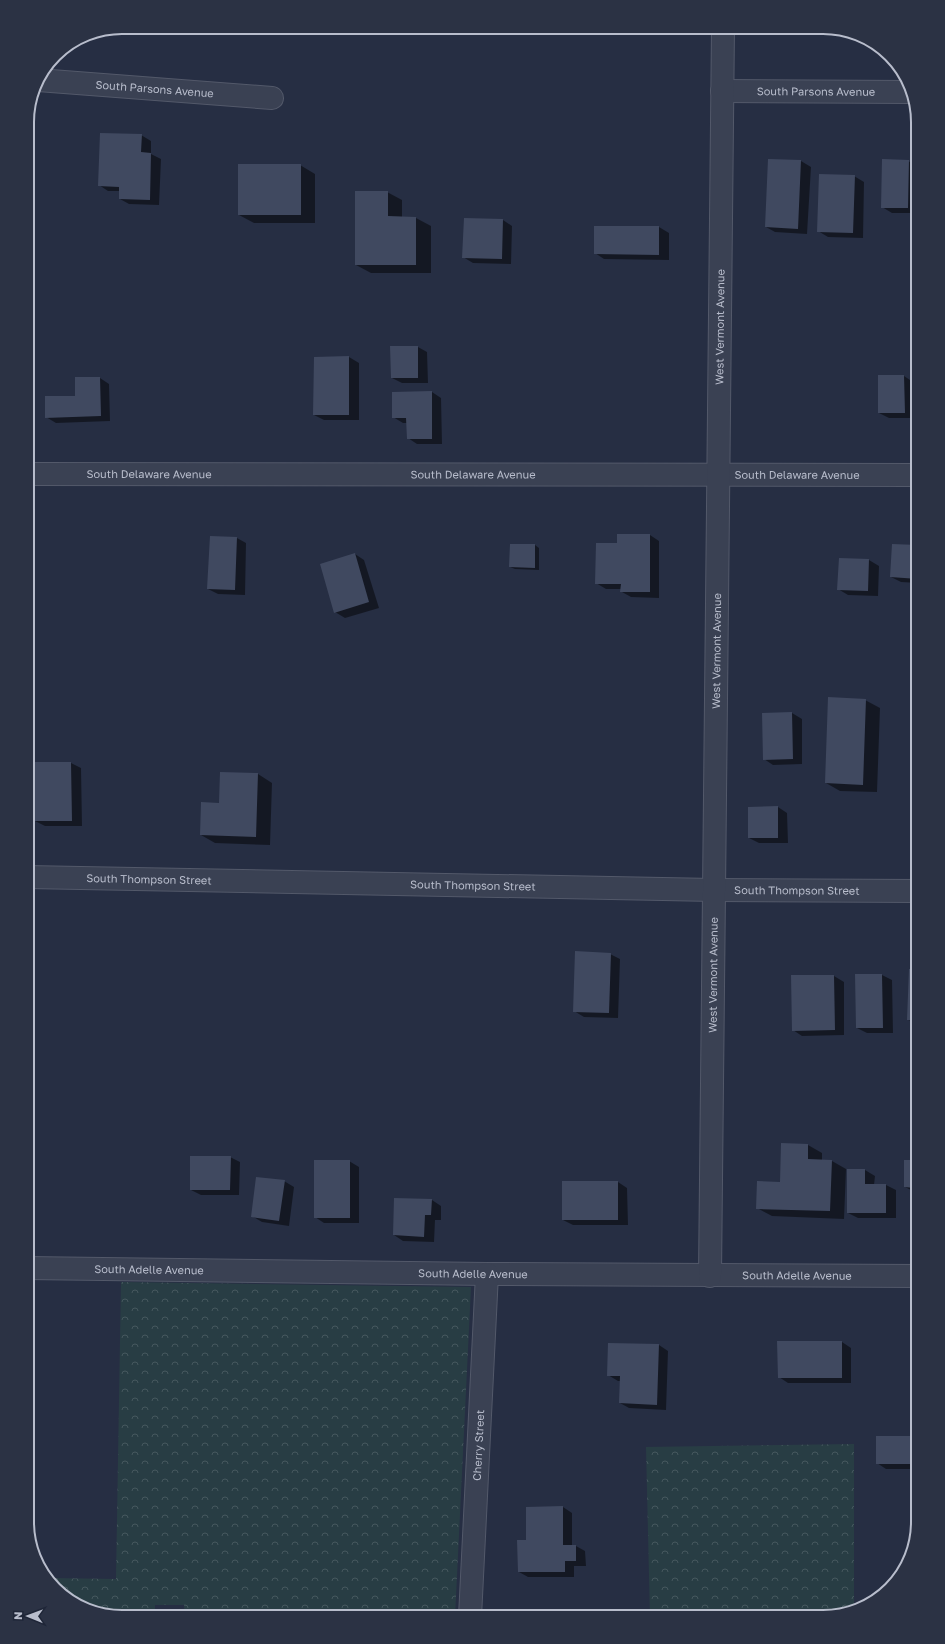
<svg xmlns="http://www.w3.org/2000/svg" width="945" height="1644" font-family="'Golos Text',sans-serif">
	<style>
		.forest { fill: url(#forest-crowns) }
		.shadow { fill: #0007 }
		.building { fill: #404960 }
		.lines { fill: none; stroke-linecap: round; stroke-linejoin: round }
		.minor-casing { stroke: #53596a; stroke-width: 24 }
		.minor { stroke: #3a4153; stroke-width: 22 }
		.labels { text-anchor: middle; stroke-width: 3; stroke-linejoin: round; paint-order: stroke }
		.street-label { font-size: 11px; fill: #b8bdcc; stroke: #1f2638 }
		.rim { fill: none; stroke: #b8bdcc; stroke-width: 2 }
	</style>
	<defs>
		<pattern id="forest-crowns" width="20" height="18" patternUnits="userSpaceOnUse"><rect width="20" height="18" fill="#283d44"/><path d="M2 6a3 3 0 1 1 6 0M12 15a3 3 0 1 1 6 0" fill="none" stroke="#45575e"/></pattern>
	</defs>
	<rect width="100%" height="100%" fill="#262e43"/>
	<!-- forest -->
	<path class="forest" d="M121,1282L471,1287L455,1617H185L184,1605H155V1617H116L69,1601L49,1578L116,1579Z
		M854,1444V1610L823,1617H650L646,1447Z"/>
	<!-- shadow -->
	<path class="shadow" d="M141,135L151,141V154L161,159L159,205L129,204L120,199V191H108L99,185Z
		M769,160L801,161L811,167L807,234L775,232L766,227Z
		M908,161L918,166V213H892L882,207Z
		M300,165L315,174V223H254L239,215Z
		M854,176L864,182L863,238L828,237L818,231Z
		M387,192L402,200V218H416L431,226V273H371L356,265Z
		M503,220L512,226L511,264L473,263L463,257Z
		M595,227H659L669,233V260L604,259L595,253Z
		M418,347L427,352L428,383H402L392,378Z
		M349,357L359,363V420H324L314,415Z
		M904,376L913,382L914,418H889L879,413Z
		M100,378L109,384L110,421L56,423L46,417Z
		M432,392L441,398L442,444H417L408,438L407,423H403L393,417Z
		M650,535L659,541V598L631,597L622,592V589H606L596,583L618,544Z
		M237,538L246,543L245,595L218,594L208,589Z
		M535,545L539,548V570L515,569L510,567Z
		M918,546V583L901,582L891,577Z
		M355,554L364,560L379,608L345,618L335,612Z
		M840,559L869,560L879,566L878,596L848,595L838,589Z
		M865,700L880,708L877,792L840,791L826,783Z
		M792,713L802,719V764L773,765L764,759Z
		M34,763H71L81,768L82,826H45L35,821Z
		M258,774L272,783L270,845L215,843L201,835L220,804Z
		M778,807L787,813L788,843H759L749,838Z
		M610,954L620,959L618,1018L584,1017L574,1011Z
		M918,970V1025L908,1020Z
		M856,975H882L892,980L893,1033H867L857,1028Z
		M792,976H834L844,982V1035L802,1036L793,1030Z
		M808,1145L822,1153V1160L832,1161L846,1169L844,1219L772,1216L757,1208L781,1183Z
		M230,1157L240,1162L239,1195H201L191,1190Z
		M349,1161L359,1167V1223H324L315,1217Z
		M918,1161V1212L916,1210L915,1192L905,1187Z
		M865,1170L875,1176L874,1185H886L896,1190V1218H858L848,1213Z
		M284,1181L294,1187L289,1226L262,1222L252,1216Z
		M618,1182L627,1188L628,1225H573L563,1220Z
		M432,1200L441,1206V1220H435L434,1242L403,1241L394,1235Z
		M842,1342L851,1348V1383H788L779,1377Z
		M659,1345L668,1351L666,1410L629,1408L620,1403L621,1381H618L608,1375Z
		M916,1437L918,1438V1469H886L877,1463Z
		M27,1468L33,1472L32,1502H27Z
		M563,1507L572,1513V1546H576L585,1551L586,1566H574V1577H528L519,1572L527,1541Z"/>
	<!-- building -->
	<path class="building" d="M100,133L142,134L141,152L151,153L150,200L119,199V187L98,186Z
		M768,159L801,160L798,229L765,227Z
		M882,159L909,160L908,208H881Z
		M238,164H301V215H238Z
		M819,174L855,175L853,233L817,232Z
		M355,191H388V216L416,217V265H355Z
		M464,218L503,219L502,259L462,258Z
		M594,226H659V255L594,254Z
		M390,346H418V378H391Z
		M349,356V415H313L314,357Z
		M878,375H904L905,413H878Z
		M75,377H100L101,416L45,418V396H75Z
		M432,391V439H407L406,418H392V392Z
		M617,534H650V592H620L621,584H595L596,543H617Z
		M210,536L237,537L235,590L207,589Z
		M510,544H535V568L509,567Z
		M892,544L918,545V579L890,577Z
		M355,553L369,602L334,613L320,564Z
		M839,558L869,559L868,591L837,590Z
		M828,697L866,699L863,785L825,783Z
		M792,712L793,759L763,760L762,713Z
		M33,762H71L72,821H34Z
		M220,772L258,773L256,837L200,835L201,802L219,803Z
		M778,806V838H748V807Z
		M575,951L611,953L609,1013L573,1012Z
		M909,969H918V1021L907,1020Z
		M855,974H882L883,1028H856Z
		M791,975H834L835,1030L792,1031Z
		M781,1143L808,1144V1159L832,1160L830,1211L756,1209L757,1181L780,1182Z
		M190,1156H231L230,1190H190Z
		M314,1160H350V1218H314Z
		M904,1160H918V1211H915V1188L904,1187Z
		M847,1169H865V1184H886V1213H847Z
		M256,1177L285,1180L279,1221L251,1217Z
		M562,1181H618V1220H562Z
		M394,1198L432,1199L431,1215H425L424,1237L393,1235Z
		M777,1341H842V1378H778Z
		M608,1343L659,1344L657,1405L619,1403L620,1376H607Z
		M876,1436H916V1464H876Z
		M563,1506V1545H576V1561H565V1572H518L517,1540H526V1507Z"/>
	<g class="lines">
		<defs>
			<g id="minor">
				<path id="s1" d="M38,80L272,98"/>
				<path id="s2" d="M722,91L911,92"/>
				<path id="s3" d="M27,474L918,475"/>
				<path id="s4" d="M27,877L714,890L918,891"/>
				<path id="s5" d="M27,1268L487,1274L918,1276"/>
				<path id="s6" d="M710,1276L723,27"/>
				<path id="s7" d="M470,1617L487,1274"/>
			</g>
		</defs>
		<!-- minor casing -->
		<use href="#minor" class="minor-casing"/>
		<!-- minor -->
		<use href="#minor" class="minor"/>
	</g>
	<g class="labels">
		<!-- street labels -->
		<g class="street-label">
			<text dy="4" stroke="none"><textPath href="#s1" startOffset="117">South Parsons Avenue</textPath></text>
			<text dy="4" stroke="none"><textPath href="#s2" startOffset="94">South Parsons Avenue</textPath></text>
			<text dy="4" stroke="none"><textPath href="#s6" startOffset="949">West Vermont Avenue</textPath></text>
			<text dy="4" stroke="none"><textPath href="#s3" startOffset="122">South Delaware Avenue</textPath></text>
			<text dy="4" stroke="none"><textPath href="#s3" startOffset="446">South Delaware Avenue</textPath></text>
			<text dy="4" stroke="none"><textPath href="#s3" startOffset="770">South Delaware Avenue</textPath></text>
			<text dy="4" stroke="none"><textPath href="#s6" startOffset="625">West Vermont Avenue</textPath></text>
			<text dy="4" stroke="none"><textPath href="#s4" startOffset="122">South Thompson Street</textPath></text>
			<text dy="4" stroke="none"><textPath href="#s4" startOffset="446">South Thompson Street</textPath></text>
			<text dy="4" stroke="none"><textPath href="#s4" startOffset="770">South Thompson Street</textPath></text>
			<text dy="4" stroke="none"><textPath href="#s6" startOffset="301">West Vermont Avenue</textPath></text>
			<text dy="4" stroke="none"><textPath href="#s5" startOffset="122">South Adelle Avenue</textPath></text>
			<text dy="4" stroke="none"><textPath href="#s5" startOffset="446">South Adelle Avenue</textPath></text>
			<text dy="4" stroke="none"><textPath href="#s5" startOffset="770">South Adelle Avenue</textPath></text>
			<text dy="4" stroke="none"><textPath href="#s7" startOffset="172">Cherry Street</textPath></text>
		</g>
	</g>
	<!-- crop -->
	<path d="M0 0H945V1644H0ZM122 34H823A88 88 0 0 1 911 122V1522A88 88 0 0 1 823 1610H122A88 88 0 0 1 34 1522V122A88 88 0 0 1 122 34Z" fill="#2b3244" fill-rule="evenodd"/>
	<path class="rim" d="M122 34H823A88 88 0 0 1 911 122V1522A88 88 0 0 1 823 1610H122A88 88 0 0 1 34 1522V122A88 88 0 0 1 122 34Z"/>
	<!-- north arrow -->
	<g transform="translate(28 1616) rotate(271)" stroke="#1f2638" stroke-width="3" paint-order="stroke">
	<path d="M0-3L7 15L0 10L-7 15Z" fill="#b8bdcc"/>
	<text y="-6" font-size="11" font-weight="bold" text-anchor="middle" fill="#b8bdcc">N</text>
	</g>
</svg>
